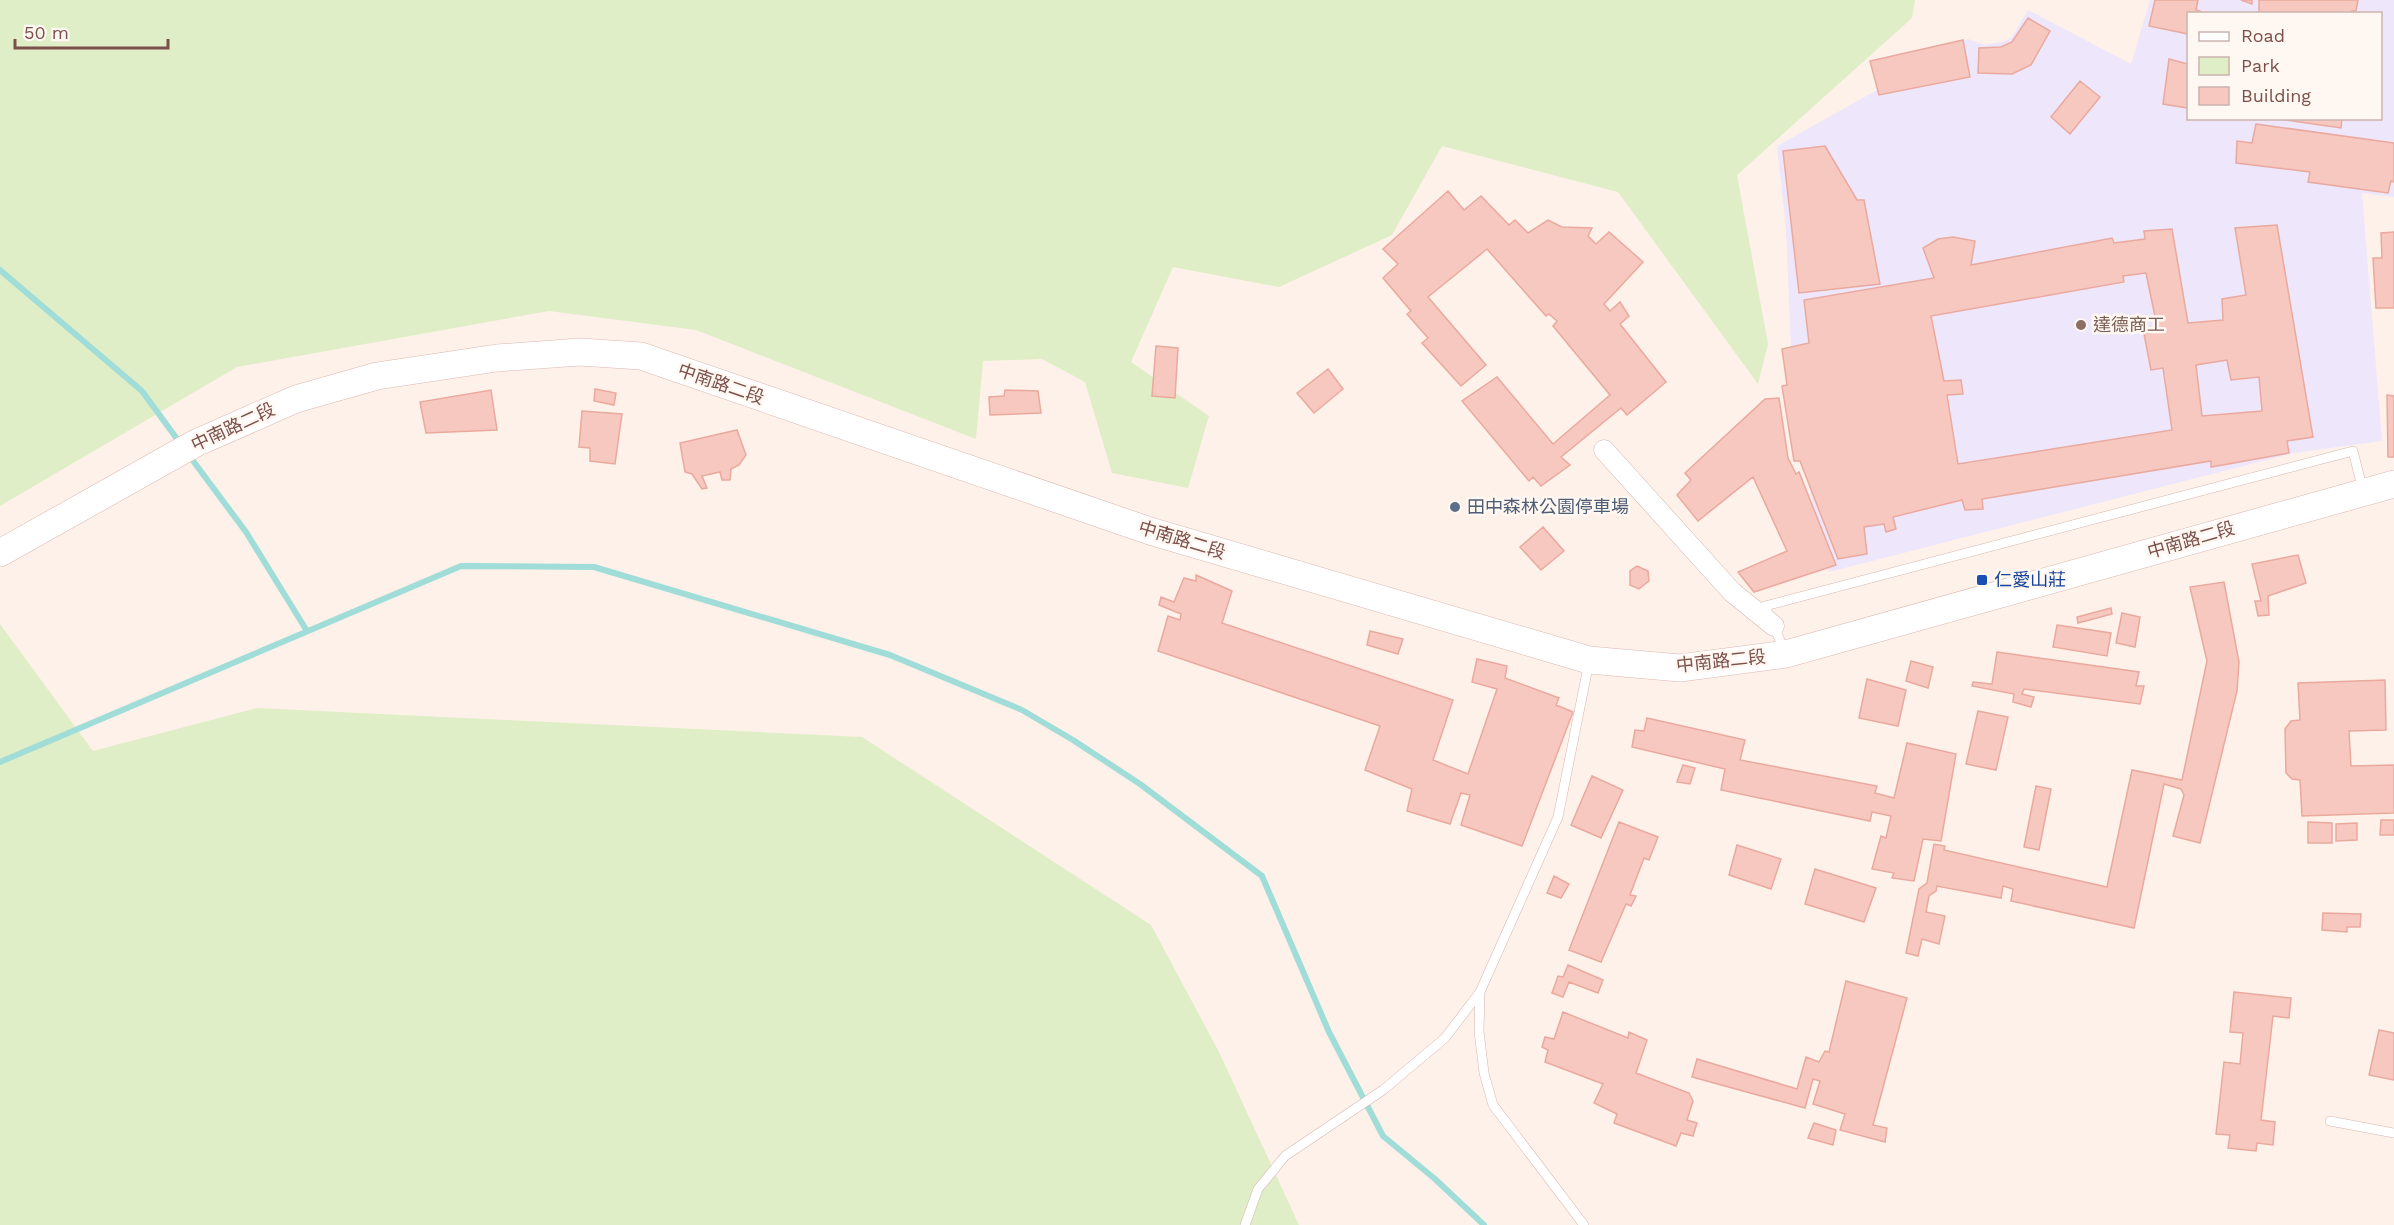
<svg xmlns="http://www.w3.org/2000/svg" width="2394" height="1225" font-family="'Work Sans','Noto Sans TC',sans-serif">
	<style>
		.education { fill: #eee6fb; fill-rule: evenodd }
		.green { fill: #dfeec6 }
		.lines { fill: none; stroke-linecap: round; stroke-linejoin: round }
		.stream { stroke: #a1ddd8; stroke-width: 6 }
		.building { fill: #f6c8bf; stroke: #eaa99e; stroke-width: 1.5; fill-rule: evenodd }
		.lane-casing { stroke: #d4b7b0; stroke-width: 10 }
		.street-casing { stroke: #d4b7b0; stroke-width: 21 }
		.secondary-casing { stroke: #dab8b0; stroke-width: 28 }
		.lane { stroke: #fff; stroke-width: 9 }
		.street { stroke: #fff; stroke-width: 20 }
		.secondary { stroke: #fff; stroke-width: 27 }
		.education-dot { fill: #8d6e63; stroke: #fff7f2; stroke-width: 2 }
		.service-dot { fill: #5c6f8a; stroke: #fff7f2; stroke-width: 2 }
		.transit-dot { fill: #1a4fb4; stroke: #fff7f2; stroke-width: 2 }
		.labels { text-anchor: middle; stroke-width: 5; stroke-linejoin: round; paint-order: stroke }
		.education-label { font-size: 18px; fill: #785e54; stroke: #fff7f2; text-anchor: start }
		.street-label { font-size: 18px; fill: #7c504a; stroke: #fff7f2 }
		.service-label { font-size: 18px; fill: #4e5e75; stroke: #fff7f2; text-anchor: start }
		.transit-label { font-size: 18px; fill: #164399; stroke: #fff7f2; text-anchor: start }
	</style>
	<rect width="100%" height="100%" fill="#fef1e9"/>
	<!-- education -->
	<path class="education" d="M2150,0H2394V197L2362,193L2382,441L2294,453L1829,572L1794,423L1786,228L1777,146L1968,39L1984,45L2006,41L2012,37L2028,10L2131,64ZM2188,14H2380V118H2188Z"/>
	<!-- green -->
	<path class="green" d="M0,0H1915L1912,18L1737,175L1768,344L1758,384L1618,192L1442,146L1392,235L1279,287L1173,267L1131,362L1209,416L1188,488L1112,473L1085,382L1042,359L983,361L976,439L696,330L549,311L237,367L0,506Z
		M0,624L93,751L257,708L862,737L1151,925L1219,1052L1299,1225H0Z"/>
	<g class="lines">
		<!-- stream -->
		<path class="stream" d="M0,270L142,391L180,443
			M188,454L246,532L307,631
			M0,762L461,566L594,567L890,655L1022,710L1073,740L1140,784L1262,876L1329,1032L1383,1136L1435,1179L1484,1225"/>
	</g>
	<!-- building -->
	<path class="building" d="M2155,0H2198L2196,10L2200,11L2199,14H2188V34L2149,26Z
		M2241,0H2252V4Z
		M2259,0H2358L2356,11H2352V14H2259Z
		M2028,18L2050,31L2031,65L2012,74L1978,73L1979,48L2001,47L2012,42Z
		M1963,40L1970,77L1879,95L1870,61Z
		M2169,59L2188,64V108L2163,104Z
		M2080,81L2100,97L2070,134L2051,117Z
		M2272,118H2342L2341,128Z
		M2256,124L2394,143V182L2391,181L2388,193L2308,182L2310,172L2236,163L2237,141L2252,143Z
		M1825,146L1857,200H1864L1880,284L1799,293L1783,151Z
		M1448,191L1464,210L1481,196L1509,225L1515,220L1528,233L1548,220L1562,227L1592,228L1588,236L1596,244L1609,232L1643,262L1604,304L1610,311L1620,302L1629,316L1620,324L1666,382L1627,415L1621,408L1561,457L1570,465L1541,486L1533,477L1529,481L1462,401L1497,377L1553,444L1610,395L1553,326L1557,321L1549,314L1546,316L1487,249L1428,297L1486,365L1461,386L1422,343L1428,338L1407,314L1411,311L1383,278L1398,264L1383,249Z
		M2277,225L2313,437L2287,441L2289,453L2211,467V461L1982,499L1983,509L1965,510L1962,500L1893,517L1896,529L1886,532L1884,524L1864,527L1867,554L1838,559L1800,461H1794L1782,386L1787,385L1782,349L1809,343L1804,300L1934,278L1923,248L1938,239L1953,237L1975,241L1971,265L2112,238L2114,243L2145,239L2144,231L2172,229L2188,323L2223,320L2222,299L2246,295L2235,228ZM2146,273L2158,331L2144,334L2151,370L2163,368L2172,430L1958,464L1947,395L1963,394L1961,380L1944,381L1931,316L2124,282L2123,276ZM2227,360L2231,380L2259,377L2262,411L2202,416L2196,365Z
		M2394,232V308H2376L2373,258H2382L2381,233Z
		M1156,346L1178,348L1175,398L1152,396Z
		M1328,369L1343,389L1314,413L1297,393Z
		M595,389L616,393L614,405L594,401Z
		M491,390L497,430L426,433L420,402Z
		M1005,390L1038,391L1041,413L990,415L989,397L1004,396Z
		M2387,395L2394,396V457H2388Z
		M1779,398L1788,458L1796,474L1799,472L1836,565L1754,592L1738,572L1787,551L1753,477L1698,521L1677,495L1691,480L1685,473L1765,399Z
		M582,411L622,414L615,464L590,461V448L579,447Z
		M737,430L746,455L739,465L731,469L730,480H722L720,472L702,476L707,488L702,489L692,474L685,472L680,443Z
		M1543,527L1564,551L1541,570L1520,547Z
		M2298,555L2306,583L2268,596L2269,615L2258,616L2255,601H2261L2252,564Z
		M1637,566L1648,571L1649,581L1639,589L1630,585V571Z
		M1196,575L1232,591L1222,623L1453,700L1433,760L1468,774L1497,689L1472,682L1477,659L1507,666L1505,678L1559,698L1556,705L1573,712L1522,846L1461,825L1470,795L1461,793L1450,824L1407,811L1412,789L1365,770L1380,726L1158,651L1168,616L1180,620L1181,614L1159,605L1161,597L1174,602L1184,578L1196,581Z
		M2224,582L2239,662L2237,691L2200,843L2173,836L2184,795L2181,789L2164,784L2134,928L2011,901L2013,889L2003,886L2001,898L1937,886L1936,891L1929,896L1926,912L1945,916L1939,944L1922,939L1918,956L1906,953L1919,889L1927,883L1934,844L1945,846L1944,850L2107,887L2132,770L2182,780L2207,661L2190,587Z
		M2111,608L2112,614L2078,623L2077,617Z
		M2122,613L2140,617L2135,647L2116,643Z
		M2057,625L2111,633L2107,656L2053,647Z
		M1370,631L1403,639L1398,654L1367,645Z
		M1997,652L2139,672L2136,686H2144L2140,704L2024,689L2022,694L2034,697L2031,707L2013,702L2014,694L1972,686L1973,682L1992,684Z
		M1911,661L1933,667L1928,688L1906,681Z
		M1867,679L1906,690L1898,726L1859,718Z
		M2385,680L2386,730L2349,731L2351,766L2394,765V813L2302,816L2300,780L2292,779L2286,773L2285,729L2291,721L2300,720L2298,683Z
		M1978,711L2008,717L1996,770L1966,764Z
		M1647,718L1745,740L1740,760L1877,786L1875,793L1894,798L1907,743L1956,754L1941,841L1923,839L1914,881L1892,878L1894,873L1872,869L1881,836L1886,838L1891,816L1872,812L1870,821L1721,790L1725,769L1632,747L1635,730L1644,731Z
		M1683,765L1695,768L1690,784L1677,782Z
		M1592,776L1623,790L1601,838L1571,825Z
		M2036,786L2051,789L2039,850L2024,847Z
		M2381,820H2394V835H2380Z
		M1619,822L1658,837L1649,860L1644,858L1630,895L1636,896L1631,906L1626,904L1601,962L1569,950Z
		M2308,822L2332,823V843H2308Z
		M2357,823V840L2336,841V824Z
		M1737,845L1781,859L1771,889L1729,875Z
		M1815,869L1876,888L1864,922L1805,904Z
		M1554,876L1569,884L1561,898L1547,893Z
		M2323,913L2361,914L2360,927H2347V932L2322,930Z
		M1568,965L1603,980L1598,993L1569,982L1563,997L1552,993L1558,976L1563,977Z
		M1846,981L1907,998L1873,1125L1887,1128L1885,1142L1840,1130L1845,1114L1813,1104L1820,1081L1813,1079L1805,1108L1692,1077L1697,1059L1797,1089L1806,1057L1819,1062L1825,1051L1829,1052Z
		M2234,992L2291,998L2289,1018L2273,1016L2261,1120L2275,1122L2273,1145L2257,1143L2256,1151L2228,1148L2230,1135L2216,1134L2224,1062L2240,1064L2243,1033L2230,1032Z
		M1563,1012L1628,1038L1629,1032L1647,1040L1636,1073L1689,1093L1693,1101L1687,1120L1697,1123L1693,1136L1681,1133L1676,1146L1614,1123L1617,1114L1594,1103L1603,1084L1545,1062L1548,1050L1542,1047L1545,1037L1554,1039Z
		M2379,1030L2394,1033V1080L2369,1075Z
		M1814,1123L1836,1130L1833,1145L1808,1138Z"/>
	<g class="lines">
		<defs>
			<path id="lane" d="M1785,652L1765,606L2353,451L2363,491
				M1480,992L1479,1031L1484,1073L1493,1105L1584,1225
				M2330,1121L2394,1133
				M1245,1225L1258,1189L1285,1156L1383,1090L1445,1038L1480,992L1558,817L1589,662"/>
			<path id="street" d="M1604,450L1732,592L1774,626"/>
			<path id="secondary" d="M0,553L196,443L296,399L377,376L497,358L580,352L641,356L1150,531L1589,660L1680,668L1786,654L2394,484"/>
		</defs>
		<!-- lane casing -->
		<use href="#lane" class="lane-casing"/>
		<!-- street casing -->
		<use href="#street" class="street-casing"/>
		<!-- secondary casing -->
		<use href="#secondary" class="secondary-casing"/>
		<!-- lane -->
		<use href="#lane" class="lane"/>
		<!-- street -->
		<use href="#street" class="street"/>
		<!-- secondary -->
		<use href="#secondary" class="secondary"/>
	</g>
	<!-- markers -->
	<circle class="education-dot" cx="2081" cy="325" r="6"/>
	<circle class="service-dot" cx="1455" cy="507" r="6"/>
	<rect class="transit-dot" x="1976" y="574" width="12" height="12" rx="3"/>
	<g class="labels">
		<!-- education labels -->
		<g class="education-label">
			<text x="2093" y="331">達德商工</text>
		</g>
		<!-- street labels -->
		<g class="street-label">
			<text transform="translate(721 384) rotate(19)" y="6">中南路二段</text>
			<text transform="translate(233 427) rotate(-25)" y="6">中南路二段</text>
			<text transform="translate(1182 540) rotate(17)" y="6">中南路二段</text>
			<text transform="translate(2191 540) rotate(-16)" y="6">中南路二段</text>
			<text transform="translate(1721 661) rotate(-6)" y="6">中南路二段</text>
		</g>
		<!-- service labels -->
		<g class="service-label">
			<text x="1467" y="513">田中森林公園停車場</text>
		</g>
		<!-- transit labels -->
		<g class="transit-label">
			<text x="1994" y="586">仁愛山莊</text>
		</g>
	</g>
	<!-- legend -->
	<rect x="2187" y="12" width="195" height="108" fill="#fff7f2" stroke="#cbb4af" stroke-width="1.5"/>
	<rect x="2199" y="32" width="30" height="9" fill="#ffffff" stroke="#cbb4af" stroke-width="1.5"/>
	<text x="2241" y="42" font-size="18" fill="#7c504a">Road</text>
	<rect x="2199" y="57" width="30" height="18" fill="#dfeec6" stroke="#cbb4af" stroke-width="1.5"/>
	<text x="2241" y="72" font-size="18" fill="#7c504a">Park</text>
	<rect x="2199" y="87" width="30" height="18" fill="#f6c8bf" stroke="#cbb4af" stroke-width="1.5"/>
	<text x="2241" y="102" font-size="18" fill="#7c504a">Building</text>
	<!-- scale -->
	<path d="M15 39v9h153v-9" fill="none" stroke="#7c504a" stroke-width="3"/>
	<text x="24" y="39" font-size="18" fill="#7c504a" stroke="#fff7f2" stroke-width="4.5" paint-order="stroke">50 m</text>
</svg>
